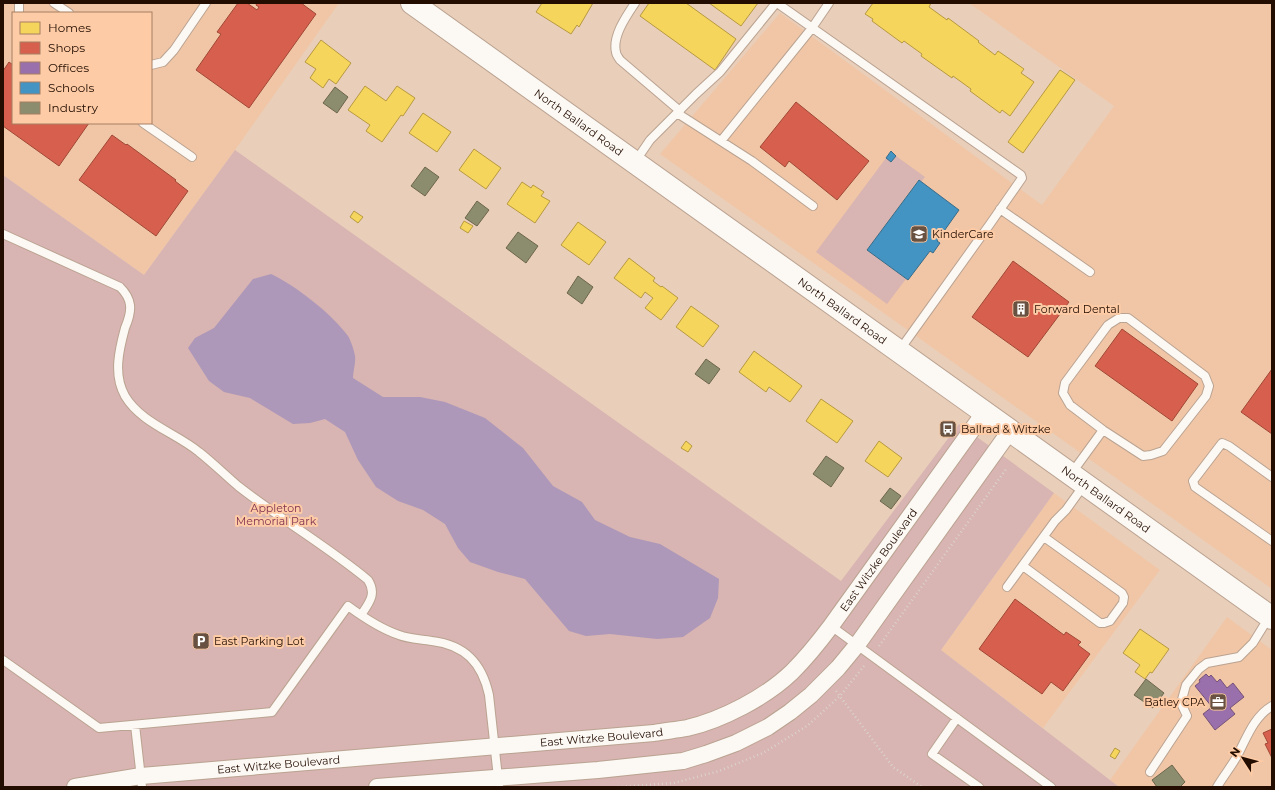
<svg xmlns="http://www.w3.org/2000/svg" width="1275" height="790" font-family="Montserrat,sans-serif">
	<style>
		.built { fill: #f1c6a6; fill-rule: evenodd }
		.green { fill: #d8b4b2 }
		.water { fill: #ad98b9 }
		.homes { fill: #f6d55c; stroke: #b79940 }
		.shops { fill: #d6604d; stroke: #a04736 }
		.offices { fill: #9970ab; stroke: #765278 }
		.schools { fill: #4393c3; stroke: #396b88 }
		.industry { fill: #8c8c6e; stroke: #6c664d }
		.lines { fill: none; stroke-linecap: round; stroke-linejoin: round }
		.service-casing { stroke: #baa391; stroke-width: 10 }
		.minor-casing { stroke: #baa391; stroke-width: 18 }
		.secondary-casing { stroke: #baa391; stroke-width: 24 }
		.path { stroke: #dcd3cd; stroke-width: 2.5; stroke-dasharray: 1 3; stroke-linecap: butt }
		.service { stroke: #fcf8f4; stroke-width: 8 }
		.minor { stroke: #fcf8f4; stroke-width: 16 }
		.secondary { stroke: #fcf8f4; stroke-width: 22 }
		.labels { text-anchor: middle; stroke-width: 4; stroke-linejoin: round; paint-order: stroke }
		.street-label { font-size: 11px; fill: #230d00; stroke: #fdcba5 }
		.poi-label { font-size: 11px; fill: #230d00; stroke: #fdcba5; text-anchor: start }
		.park-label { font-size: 11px; fill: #803050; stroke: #fdcba5 }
	</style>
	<rect width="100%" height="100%" fill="#e9ceb9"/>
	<!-- built -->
	<path class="built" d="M3,3H339L235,150L144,275L3,175ZM13,13H151V123H13Z
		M969,3H1272V589L660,154L780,13L1042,205L1114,106Z
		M1054,493L1160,570L1043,728L941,650Z
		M1227,617L1272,650V787H1119L1110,780Z"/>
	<!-- green -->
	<path class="green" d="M235,150L841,581L959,424L1054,493L941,650L1119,787H3V175L144,275Z
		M896,156L925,177L921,182L918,180L867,250L906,279L887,304L816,252L886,158L891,162Z"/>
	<!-- water -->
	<path class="water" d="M271,274C295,285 332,314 348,336C351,341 354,350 355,356C356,363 353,371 353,378L383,397H420L445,402L485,418L523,448L553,486L582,502L595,520L630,537L660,544L719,579L718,598L710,618L683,637L657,639L610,634L586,636L569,631L525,579L498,572L470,562L458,548L445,524L423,510L398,501L376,487L358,460L345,432L325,419L310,423L293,424L250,398L224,392L209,381L188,348L195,338L214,328L253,279Z"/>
	<!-- homes -->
	<path class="homes" d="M542,3H593L579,27L577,25L571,34L536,12Z
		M649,3H686L736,39L715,70L640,16Z
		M709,3H758L741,26Z
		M873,3H931L929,7L947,20L948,18L979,41L978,42L995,55L998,51L1024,69L1021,73L1034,82L1010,116L1002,110L1000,113L970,91L971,89L953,76L952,78L921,56L922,54L904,41L902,43L872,21L873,19L865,14Z
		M321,40L351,63L336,84L329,79L323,88L310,78L316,69L305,62Z
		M1060,70L1075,80L1023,153L1008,142Z
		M365,86L386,101L397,86L415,98L403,116L401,115L382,142L366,131L370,125L348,110Z
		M423,113L451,132L437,152L409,133Z
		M474,149L501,168L486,189L459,170Z
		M522,182L531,188L533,185L544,192L541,196L550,201L535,223L507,204Z
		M354,211L363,217L358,223L350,217Z
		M464,221L473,226L468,233L460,228Z
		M578,222L606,242L589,265L561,245Z
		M629,258L655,278L653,281L661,287L662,286L678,298L661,320L645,308L653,298L645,292L641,298L614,278Z
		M691,306L719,326L703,347L676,327Z
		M754,351L802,386L790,402L769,387L766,392L739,372Z
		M821,399L853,421L837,443L806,421Z
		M686,441L692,446L688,452L681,448Z
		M879,441L902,458L888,477L865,461Z
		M1140,629L1169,649L1152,673L1150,672L1145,679L1135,672L1140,665L1123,653Z
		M1115,748L1120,751L1115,759L1110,756Z"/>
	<!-- shops -->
	<path class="shops" d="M238,3H247L257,10L259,7L256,5L257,3H301L316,14L249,108L196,70L221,34L217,32Z
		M9,62L13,65V123H89L59,166L3,126V71Z
		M796,102L869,161L837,200L789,161L785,167L760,147Z
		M112,135L126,145L127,144L176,180L175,181L188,191L156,236L79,180Z
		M1013,261L1069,302L1028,357L972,317Z
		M1122,329L1198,384L1172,421L1095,366Z
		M1272,369V434L1241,412Z
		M1015,599L1064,635L1066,632L1081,642L1078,645L1090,654L1063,691L1051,682L1042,694L979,649Z
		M1272,729V758L1265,744L1268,743L1263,733Z"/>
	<!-- offices -->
	<path class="offices" d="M1206,674L1209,677L1211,675L1217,682L1220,679L1227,688L1233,683L1244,697L1230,708L1235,714L1215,730L1203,714L1212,707L1195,686L1200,682L1199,680Z"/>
	<!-- schools -->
	<path class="schools" d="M891,151L896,156L891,162L886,158Z
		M919,180L959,210L937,241L940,243L933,253L930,251L908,280L867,250Z"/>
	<!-- industry -->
	<path class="industry" d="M335,87L348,97L337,113L323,103Z
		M425,167L439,177L425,196L411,186Z
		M477,201L489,210L477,226L465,218Z
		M518,232L538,246L526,263L506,248Z
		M578,276L593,287L582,304L567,293Z
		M706,359L720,369L709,384L695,374Z
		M826,456L844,468L831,487L813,474Z
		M890,488L901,496L891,509L880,501Z
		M1146,679L1164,693L1153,708L1134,695Z
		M1172,765L1185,782L1180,787H1157L1152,780Z"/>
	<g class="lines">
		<defs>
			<path id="service" d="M54,3L69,13
				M635,3C627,15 612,36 616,52C616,55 619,58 620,60L680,111
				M777,3L1021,175L1022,178L990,224L899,351
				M19,13V5
				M151,65L163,62L174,50L206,3
				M677,113L752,161L813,206
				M143,123L192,157
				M721,141L812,28L829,3
				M635,162L650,140L696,94L720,72L776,3
				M1000,209L1090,272
				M3,234L120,287C125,292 129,297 130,305C131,313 128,321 125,328C119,350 113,375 125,396C141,423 176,433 199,452C213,463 225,475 238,486C280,519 327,546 368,580C377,594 369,603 361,615
				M1071,474L1103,430L1070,405L1063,393L1065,383L1108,325L1119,318H1128L1205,376L1209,386L1206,396L1163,451L1151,455L1143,456L1103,430
				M1272,477L1229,446L1222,443L1193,481L1195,487L1272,541
				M1023,566L1100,623H1104L1110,621L1123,603L1124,597L1122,593L1044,537
				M1007,587L1055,521L1066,510L1084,485
				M831,626L1051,787
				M3,660L99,728L272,712L348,606C363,617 381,629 399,635C409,639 421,639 432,641C465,645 482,663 489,695L499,787
				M957,718L932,754L979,787
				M135,725L142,787
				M1150,772L1187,716L1181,703L1186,685L1199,669L1207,663L1239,657L1253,643L1269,617
				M1217,787C1223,777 1230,768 1236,758C1246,740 1253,717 1272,706"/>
			<g id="minor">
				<path id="s1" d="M75,787L141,776L654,733C665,731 676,730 687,728C722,720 766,697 792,672C806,658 819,642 831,626L984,413"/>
				<path d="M377,787L598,770L683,761L706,754L736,743L768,727L790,712L811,695L838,668L857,645L904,579L1010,431"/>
			</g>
			<g id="secondary">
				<path id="s2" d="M412,3L1272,618"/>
			</g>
		</defs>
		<!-- service casing -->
		<use href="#service" class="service-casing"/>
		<!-- minor casing -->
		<use href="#minor" class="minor-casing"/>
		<!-- secondary casing -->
		<use href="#secondary" class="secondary-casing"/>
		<!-- path -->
		<path class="path" d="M879,646L1007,468
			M836,691L893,767L922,787
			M618,787L674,783L719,771L763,753L807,726L840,696L864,666"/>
		<!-- service -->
		<use href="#service" class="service"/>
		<!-- minor -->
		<use href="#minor" class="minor"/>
		<!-- secondary -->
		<use href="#secondary" class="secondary"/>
	</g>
	<!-- icons -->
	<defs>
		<symbol id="school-square" viewBox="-11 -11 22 22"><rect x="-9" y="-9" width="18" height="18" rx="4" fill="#685141" stroke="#fdcba5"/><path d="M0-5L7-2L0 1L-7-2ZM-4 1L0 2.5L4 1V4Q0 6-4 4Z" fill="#fff"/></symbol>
		<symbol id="building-square" viewBox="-11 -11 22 22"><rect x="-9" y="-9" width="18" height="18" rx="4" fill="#685141" stroke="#fdcba5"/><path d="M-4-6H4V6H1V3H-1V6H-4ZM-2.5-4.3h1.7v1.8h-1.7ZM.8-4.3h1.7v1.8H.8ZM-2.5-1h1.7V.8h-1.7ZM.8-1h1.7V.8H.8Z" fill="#fff"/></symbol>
		<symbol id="bus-square" viewBox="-11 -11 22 22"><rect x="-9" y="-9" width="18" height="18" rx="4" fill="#685141" stroke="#fdcba5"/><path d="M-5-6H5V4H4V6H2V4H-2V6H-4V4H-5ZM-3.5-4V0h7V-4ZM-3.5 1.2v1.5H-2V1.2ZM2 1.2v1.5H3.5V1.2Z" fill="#fff"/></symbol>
		<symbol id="parking-square" viewBox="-11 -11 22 22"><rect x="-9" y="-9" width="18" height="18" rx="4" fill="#685141" stroke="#fdcba5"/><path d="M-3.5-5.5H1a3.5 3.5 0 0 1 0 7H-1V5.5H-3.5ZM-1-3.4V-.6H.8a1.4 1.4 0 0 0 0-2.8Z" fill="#fff"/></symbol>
		<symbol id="office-square" viewBox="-11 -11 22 22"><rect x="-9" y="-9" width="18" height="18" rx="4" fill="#685141" stroke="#fdcba5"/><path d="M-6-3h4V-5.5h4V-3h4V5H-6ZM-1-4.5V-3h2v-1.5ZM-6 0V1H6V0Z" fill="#fff"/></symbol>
	</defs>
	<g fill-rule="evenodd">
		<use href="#school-square" x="909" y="224" width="20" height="20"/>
		<use href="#building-square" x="1011" y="299" width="20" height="20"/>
		<use href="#bus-square" x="938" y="419" width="20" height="20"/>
		<use href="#parking-square" x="191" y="631" width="20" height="20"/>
		<use href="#office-square" x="1208" y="692" width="20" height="20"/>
	</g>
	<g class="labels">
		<!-- street labels -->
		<g class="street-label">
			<text dy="4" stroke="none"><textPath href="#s2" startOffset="205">North Ballard Road</textPath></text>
			<text dy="4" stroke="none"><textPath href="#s2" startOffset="529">North Ballard Road</textPath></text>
			<text dy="4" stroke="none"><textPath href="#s2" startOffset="853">North Ballard Road</textPath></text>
			<text dy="4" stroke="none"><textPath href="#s1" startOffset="877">East Witzke Boulevard</textPath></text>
			<text dy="4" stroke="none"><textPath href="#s1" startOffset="529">East Witzke Boulevard</textPath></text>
			<text dy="4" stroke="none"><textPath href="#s1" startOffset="205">East Witzke Boulevard</textPath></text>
		</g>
		<!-- poi labels -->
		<g class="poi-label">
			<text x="932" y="238">KinderCare</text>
			<text x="1034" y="313">Forward Dental</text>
			<text x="961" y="433">Ballrad &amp; Witzke</text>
			<text x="214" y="645">East Parking Lot</text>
			<text x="1205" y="706" text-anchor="end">Batley CPA</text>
		</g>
		<!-- park labels -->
		<g class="park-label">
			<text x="276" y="512">Appleton<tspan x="276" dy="13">Memorial Park</tspan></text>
		</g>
	</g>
	<!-- border -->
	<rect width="1275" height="790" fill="none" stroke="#230d00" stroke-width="8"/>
	<!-- legend -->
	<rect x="12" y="12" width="140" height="112" fill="#fdcba5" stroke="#a67f63"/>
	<rect x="20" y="22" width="20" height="12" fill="#f6d55c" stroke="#a67f63"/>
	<text x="48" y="32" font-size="12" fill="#230d00">Homes</text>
	<rect x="20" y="42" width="20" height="12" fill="#d6604d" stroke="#a67f63"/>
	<text x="48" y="52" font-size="12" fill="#230d00">Shops</text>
	<rect x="20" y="62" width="20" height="12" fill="#9970ab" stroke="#a67f63"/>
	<text x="48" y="72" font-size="12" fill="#230d00">Offices</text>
	<rect x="20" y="82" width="20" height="12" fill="#4393c3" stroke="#a67f63"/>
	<text x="48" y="92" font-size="12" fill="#230d00">Schools</text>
	<rect x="20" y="102" width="20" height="12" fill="#8c8c6e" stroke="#a67f63"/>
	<text x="48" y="112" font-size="12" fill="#230d00">Industry</text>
	<!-- north arrow -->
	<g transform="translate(1243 758) rotate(306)" stroke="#fdcba5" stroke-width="3" paint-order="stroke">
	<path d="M0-3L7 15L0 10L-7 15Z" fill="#230d00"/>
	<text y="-6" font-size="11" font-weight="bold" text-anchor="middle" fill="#230d00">N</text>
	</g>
</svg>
